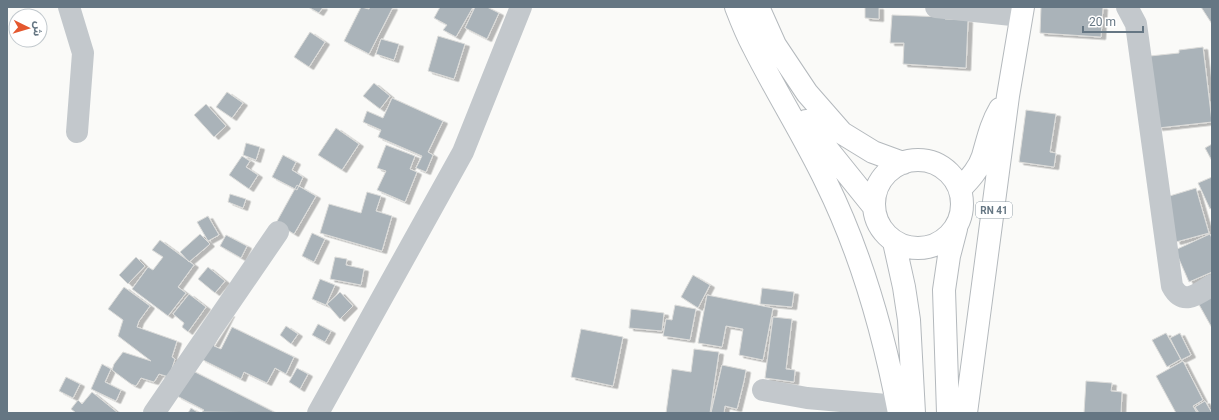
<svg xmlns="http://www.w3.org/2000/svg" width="1219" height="420" font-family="Roboto,'Noto Sans Arabic',sans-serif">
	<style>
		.building { fill: #aab3b9; stroke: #dcdcda; filter: url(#shadow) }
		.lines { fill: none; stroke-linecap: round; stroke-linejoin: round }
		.highway-casing { stroke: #b4b9bd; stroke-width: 24 }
		.minor { stroke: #c3c8cc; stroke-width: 22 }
		.highway { stroke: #fff; stroke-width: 22 }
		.labels { text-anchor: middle; stroke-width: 4; stroke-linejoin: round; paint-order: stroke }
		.shield { fill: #fff; stroke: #939fa8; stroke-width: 1 }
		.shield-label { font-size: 10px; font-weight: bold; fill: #657683 }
	</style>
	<defs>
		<filter id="shadow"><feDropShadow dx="4.5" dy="2.5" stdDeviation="0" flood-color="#0004"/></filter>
	</defs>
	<rect width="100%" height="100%" fill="#fafaf8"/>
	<!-- building -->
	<path class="building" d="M308,7H323L319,13Z
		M361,7L369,9L370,7H393L369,54L344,41Z
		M440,7H473L456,37L443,30L447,25L434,18Z
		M475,7H487L499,13L487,39L465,28Z
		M865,7H879V19L865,18Z
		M1041,7H1103L1101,37L1040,33Z
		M1201,7H1212V24Z
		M892,15L945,17V19L968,20L966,68L903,64L904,43H890Z
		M310,32L325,42L309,67L294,57Z
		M438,36L465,44L454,79L428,71Z
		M381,39L399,44L394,60L376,54Z
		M1203,47L1212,122L1158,128L1150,56L1179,53V50Z
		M374,83L390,96L380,109L363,96Z
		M227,92L243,103L232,118L216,107Z
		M392,98L443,121L428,152L433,155L426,172L416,168L422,156L378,137L381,130L363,122L367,111L383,118Z
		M206,104L226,126L214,137L194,115Z
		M1026,110L1056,114L1050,152L1056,153L1054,167L1019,162Z
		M336,128L359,144L342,170L318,155Z
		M246,143L260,147L256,160L243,155Z
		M1212,144V161L1205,148Z
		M386,145L415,156L410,169L417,172L405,202L377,190L386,171L377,168Z
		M283,155L296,162L292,170L303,177L297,190L272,177Z
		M242,156L250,161L246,167L258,175L249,189L229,175Z
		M1212,177V208L1210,209L1198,183Z
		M297,185L316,196L294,234L276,223Z
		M1196,188L1209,233L1176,242L1163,198Z
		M367,192L381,196L376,211L392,216L382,251L320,233L329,204L361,213Z
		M230,194L246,199L243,208L228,202Z
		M208,216L219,235L208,241L197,222Z
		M312,233L325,239L314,262L302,256Z
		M200,234L210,244L189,262L180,252Z
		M1210,234L1212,238V272L1189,282L1175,250Z
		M226,235L247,246L241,258L220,246Z
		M160,240L194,265L178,287L186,293L168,316L132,289L148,267L153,270L163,257L152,250Z
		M136,257L145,266L128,284L119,275Z
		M335,257L347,259L346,265L364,269L361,285L330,279Z
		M208,267L225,281L215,293L198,279Z
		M693,275L710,285L698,308L681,297Z
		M320,279L335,285L326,305L312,299Z
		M124,287L150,306L139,321L137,327L177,341L172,357L175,359L169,377L159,374L154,382L141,378L136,386L131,384L112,370L114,364L123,352L151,361L118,336L123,320L108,309Z
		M762,288L794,292L792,307L760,304Z
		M340,292L353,306L340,319L327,304Z
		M1212,292V328L1197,301Z
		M189,294L206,307L188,332L182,327L184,323L173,314Z
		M707,295L773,308L763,360L739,355L743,329L726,326L722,347L698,343Z
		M675,305L696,309L690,340L663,336L666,319L672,320Z
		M631,309L664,313L662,331L629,328Z
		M230,314L214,346L221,349L232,327L294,357L286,374L275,368L267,383L244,372L241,379L201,359Z
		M773,317L792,319L786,369L795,370L794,382L765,378Z
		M318,324L331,331L325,342L312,335Z
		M286,326L298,334L291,344L280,335Z
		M581,329L623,337L613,386L571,377Z
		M1166,333L1181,359L1167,367L1152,340Z
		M1180,333L1191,355L1181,360L1170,338Z
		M694,349L719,352L710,413H666L672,369L691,372Z
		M1183,361L1203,400L1193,406L1197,413H1176L1156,376Z
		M102,364L111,369L105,382L121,390L116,401L91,389Z
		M722,365L746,370L744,381L737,409L725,406L724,413H711Z
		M297,368L308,374L300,389L289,382Z
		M191,370L276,413L202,412L204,410L177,396Z
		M66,377L80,384L73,398L59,391Z
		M1086,381L1112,383L1111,391L1122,392L1121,413H1084Z
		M92,392L118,413H76L71,409L78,400L82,404Z
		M1205,401L1212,413H1199L1195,407Z
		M191,408L199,413H188Z"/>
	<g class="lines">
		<defs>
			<path id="highway" d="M736,7C741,20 746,33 753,46C776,92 804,136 826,182C862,255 884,334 899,413
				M758,7L775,45L807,93L842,133L873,152L903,163
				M806,121L820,140L874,207
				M874 204a44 44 0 1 1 88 0a44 44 0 1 1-88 0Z
				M960,189C970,179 979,169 983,156C988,139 991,124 1000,109
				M894,242L904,287L909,320L914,413
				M948,413L944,290L949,256L956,229
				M966,413L1008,96L1023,7"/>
		</defs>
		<!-- highway casing -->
		<use href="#highway" class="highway-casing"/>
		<!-- minor -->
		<path class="minor" d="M69,7L83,53L77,132
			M936,7L1021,16
			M1127,7L1136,24L1172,286C1183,307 1198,294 1212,285
			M763,390L807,398L898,406
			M154,413L278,232
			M318,413L463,152L521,7"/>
		<!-- highway -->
		<use href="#highway" class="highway"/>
	</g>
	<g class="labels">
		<!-- shield labels -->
		<rect class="shield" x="976" y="202" width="36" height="16" rx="3"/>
		<g class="shield-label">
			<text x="994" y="214">RN 41</text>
		</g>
	</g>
	<!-- border -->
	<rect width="1219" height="420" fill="none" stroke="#657683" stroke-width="16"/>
	<!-- north arrow -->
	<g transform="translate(28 28) rotate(95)"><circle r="19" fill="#ffffff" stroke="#c1c8cd"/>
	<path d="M0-3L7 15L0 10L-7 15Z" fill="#e4572e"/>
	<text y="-6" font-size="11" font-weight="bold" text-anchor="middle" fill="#657683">ش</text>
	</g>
	<!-- scale -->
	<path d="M1083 26v6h60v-6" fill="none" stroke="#657683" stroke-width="2"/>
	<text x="1089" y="26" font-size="12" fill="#657683" stroke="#ffffff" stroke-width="3" paint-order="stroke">20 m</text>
</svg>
